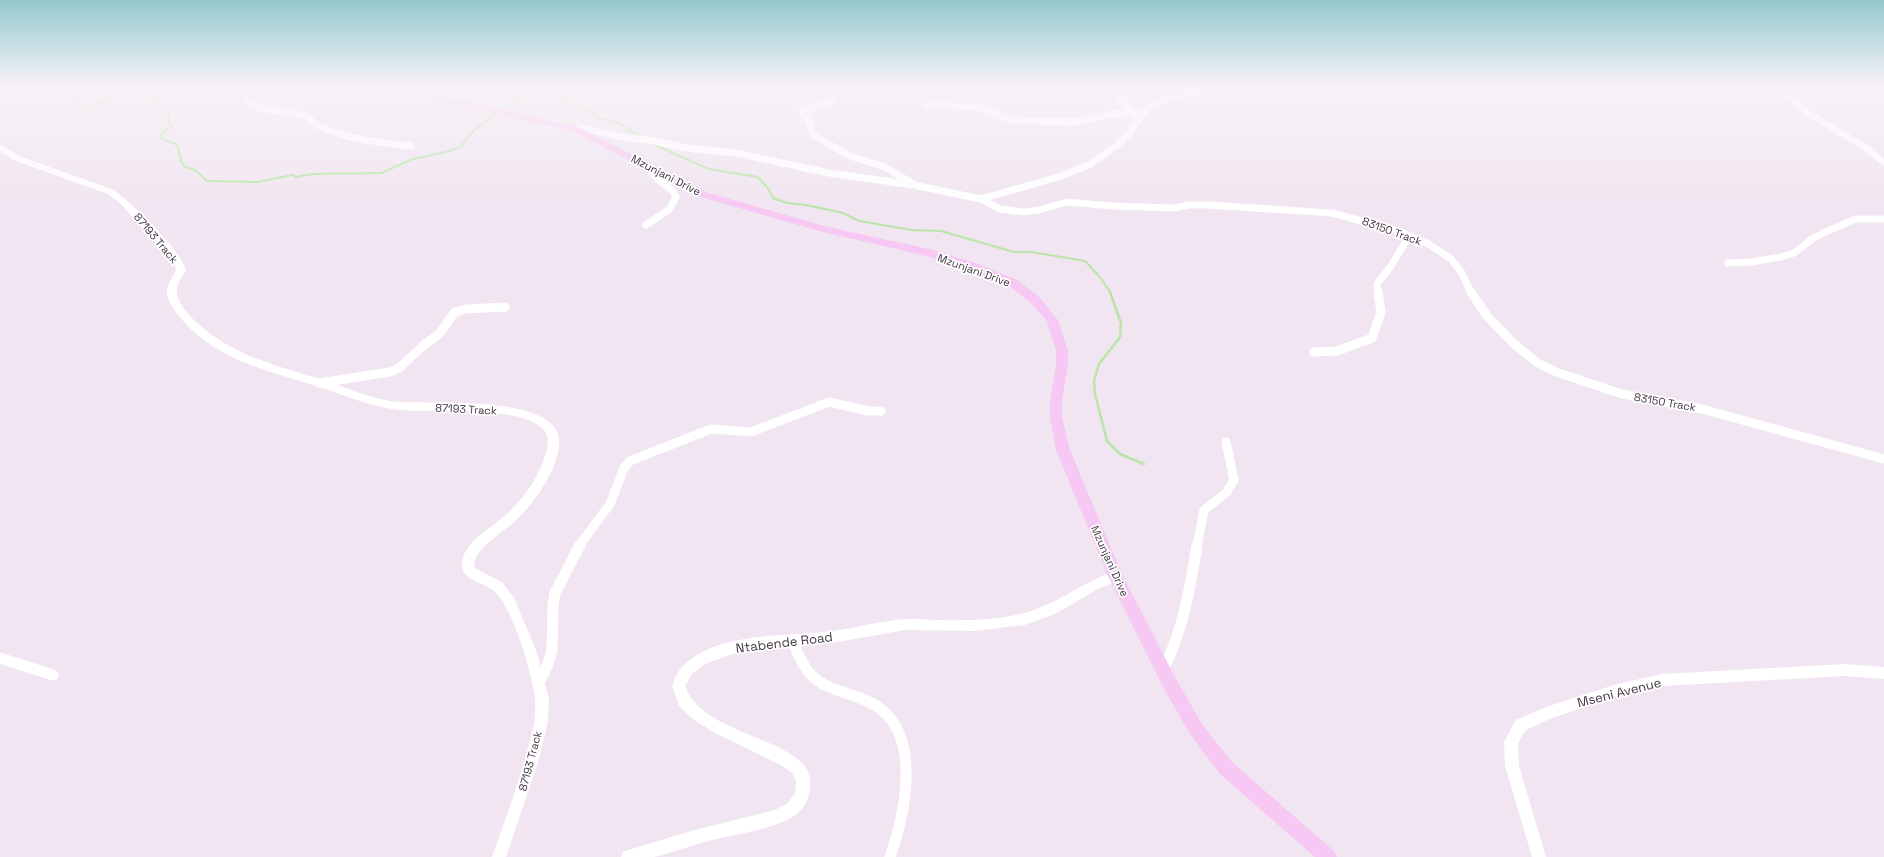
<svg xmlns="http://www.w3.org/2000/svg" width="1884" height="857" font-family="'Space Grotesk',sans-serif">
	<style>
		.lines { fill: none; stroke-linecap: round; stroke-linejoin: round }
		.stream-far1 { stroke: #b9e6a8; stroke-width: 2 }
		.stream { stroke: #b9e6a8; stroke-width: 2.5 }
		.minor-far2 { stroke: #fff; stroke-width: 7 }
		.minor-far1 { stroke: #fff; stroke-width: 9 }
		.minor { stroke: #fff; stroke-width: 11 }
		.tertiary { fill: #fff; fill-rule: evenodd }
		.secondary { fill: #f7c8f3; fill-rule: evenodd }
		.labels { text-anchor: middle; stroke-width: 3.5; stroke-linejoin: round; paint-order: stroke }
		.street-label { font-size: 11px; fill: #413642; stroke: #fff }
		.near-street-label { font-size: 13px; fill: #413642; stroke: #fff }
	</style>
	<rect width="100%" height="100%" fill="#f0e5f0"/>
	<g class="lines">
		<!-- stream-far1 -->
		<path class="stream-far1" d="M62,87L74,92L69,95L75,98V101
			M549,94L557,87
			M75,103L88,106L117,96L151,97L156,101L155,106L160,108L161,111L169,117V123L172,126L163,131L160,138L177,145L181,161L185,167L195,170L207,181L257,182L292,175L296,177L313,174L381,173L413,159L446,152L460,147L472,132L509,102L532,98L543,93L594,112L599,118L618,123L642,138
			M650,143L709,169L758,177L768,188L773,198L787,203L806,205L843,213L859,221L912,230L941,231L1014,252H1031L1085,261L1099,276L1111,293"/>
		<!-- stream -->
		<path class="stream" d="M1110,292L1121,323L1120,337L1099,364L1094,381L1095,394L1107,441L1120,454L1144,464"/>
		<!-- minor-far2 -->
		<path class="minor-far2" d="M240,87C249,116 279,108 303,115C310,117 314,124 321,127C348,139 381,143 411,146
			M1115,87L1118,96L1139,118C1149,106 1162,99 1178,96C1188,94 1196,94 1205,87
			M833,101L801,112L809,121L813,135L850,156L885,167L912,183
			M927,104L979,107L1008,119L1025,121L1075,122L1113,114L1136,113
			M575,129H587L626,138L648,140L688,148L736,153L829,173L914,185L981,199L1058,177L1089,165L1116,146L1128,135L1139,118
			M981,199L1000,209L1023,212L1039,210L1067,202L1113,206L1174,208L1189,205H1208L1332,213L1395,230L1427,243L1451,259L1462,273L1471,293
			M646,225L670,209L676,197C672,186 658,183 652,173L655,170
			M1728,263L1751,262L1781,257L1794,253L1812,239L1825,232L1856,219H1884
			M1378,293L1377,284L1391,266L1409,236"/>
		<!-- minor-far1 -->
		<path class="minor-far1" d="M1471,292L1487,316L1514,344L1539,364L1559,373L1622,394L1702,409L1884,459
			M1314,352L1337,351L1372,338L1381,312L1378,292
			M319,383L390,372L399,368L424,345L439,334L455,312L466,309L505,307
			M579,546L610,504L624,468L630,461L711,429L751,432L829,402L868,411H881
			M1197,546L1204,510L1226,493L1234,480L1226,442"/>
		<!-- minor -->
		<path class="minor" d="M792,641C798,652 802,666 811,675C828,692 855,693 875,705C923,734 905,814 890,857
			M0,658L53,675
			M1163,670C1183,631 1190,588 1197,545
			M539,683L548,664L552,650L553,605L555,593L580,545"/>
		<!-- tertiary -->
		<path class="tertiary" d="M1772,87H1781L1810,110L1869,146L1884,159V166L1863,150L1804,114Z
			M0,144L19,156L114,190C135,206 177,246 186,270C182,277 176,284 177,292C178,303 187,313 194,320C231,356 278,366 326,381C347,388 368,397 390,401C424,406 554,392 559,439C561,466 533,506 513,523C500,534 481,545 474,561L475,568L502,582L514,598L537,653L549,699L548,721L539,759L506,857H492C504,823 517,789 526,755C531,737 537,718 535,699C533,676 512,605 494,591C483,582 459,580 462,561C466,540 493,527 507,514C524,498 538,478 545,456C548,448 550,436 543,429C517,403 429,415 392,409C367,405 343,395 320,387C269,371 214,360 179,316C174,310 167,301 167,291C167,284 173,277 176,270L174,263L120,203L108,194L13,160L0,151Z
			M1115,571L1119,572L1121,576L1119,580L1096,590L1057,613L1025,625L974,631L906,630L831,643L775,647L735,653L705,664L692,674L685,686C700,729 773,735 802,763C816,776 811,801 799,812C793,818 785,821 777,824C756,832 734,835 712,840C693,845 674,852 654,857C644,857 631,857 621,857L623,852L628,850L691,831L775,810L788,803L795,793L796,781L792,773L781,765L715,733L694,720L679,706L672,686C675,679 678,670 684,665C719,631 787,637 832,631C857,628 882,620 907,619C918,618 929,620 940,620C965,621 991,620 1016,615C1053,608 1080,583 1115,571Z
			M1845,664L1884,667V679L1845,676L1662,686L1614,697L1552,718L1526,730L1518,743L1519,766L1546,857H1532L1505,766L1504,742L1516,720L1549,706L1614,685L1662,674Z"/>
		<!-- secondary -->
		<path class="secondary" d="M375,87H395L490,106L578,127L709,193L828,227L929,249L979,264L1017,280L1039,297L1058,320L1068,351V365L1062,401V417L1070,450L1122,574L1176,679L1202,724L1232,762L1334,851L1337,857H1315L1220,774L1190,734L1164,689L1108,576L1056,450L1050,417V401L1056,365V351L1047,321L1031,303L1009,286L971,270L927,256L823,232L701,197L572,131L490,112L379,90Z"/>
	</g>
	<!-- sky -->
	<linearGradient id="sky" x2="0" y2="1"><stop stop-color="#95c8ce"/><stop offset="0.42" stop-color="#f8f3f8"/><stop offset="1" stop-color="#f8f3f8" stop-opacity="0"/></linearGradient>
	<rect width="1884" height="207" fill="url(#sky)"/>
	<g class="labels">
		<!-- street labels -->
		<g class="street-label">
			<text transform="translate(666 175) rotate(27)" y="4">Mzunjani Drive</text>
			<text transform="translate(1392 231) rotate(20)" y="4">83150 Track</text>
			<text transform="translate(156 238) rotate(50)" y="4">87193 Track</text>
			<text transform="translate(974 270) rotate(20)" y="4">Mzunjani Drive</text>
			<text transform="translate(1665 402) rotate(10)" y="4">83150 Track</text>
			<text transform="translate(466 409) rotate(3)" y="4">87193 Track</text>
			<text transform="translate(1110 561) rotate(66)" y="4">Mzunjani Drive</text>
			<text transform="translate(530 761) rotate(-75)" y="4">87193 Track</text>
		</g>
		<!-- near-street labels -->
		<g class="near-street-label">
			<text transform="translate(784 642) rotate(-7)" y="5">Ntabende Road</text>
			<text transform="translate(1619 692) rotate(-14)" y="5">Mseni Avenue</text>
		</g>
	</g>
</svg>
